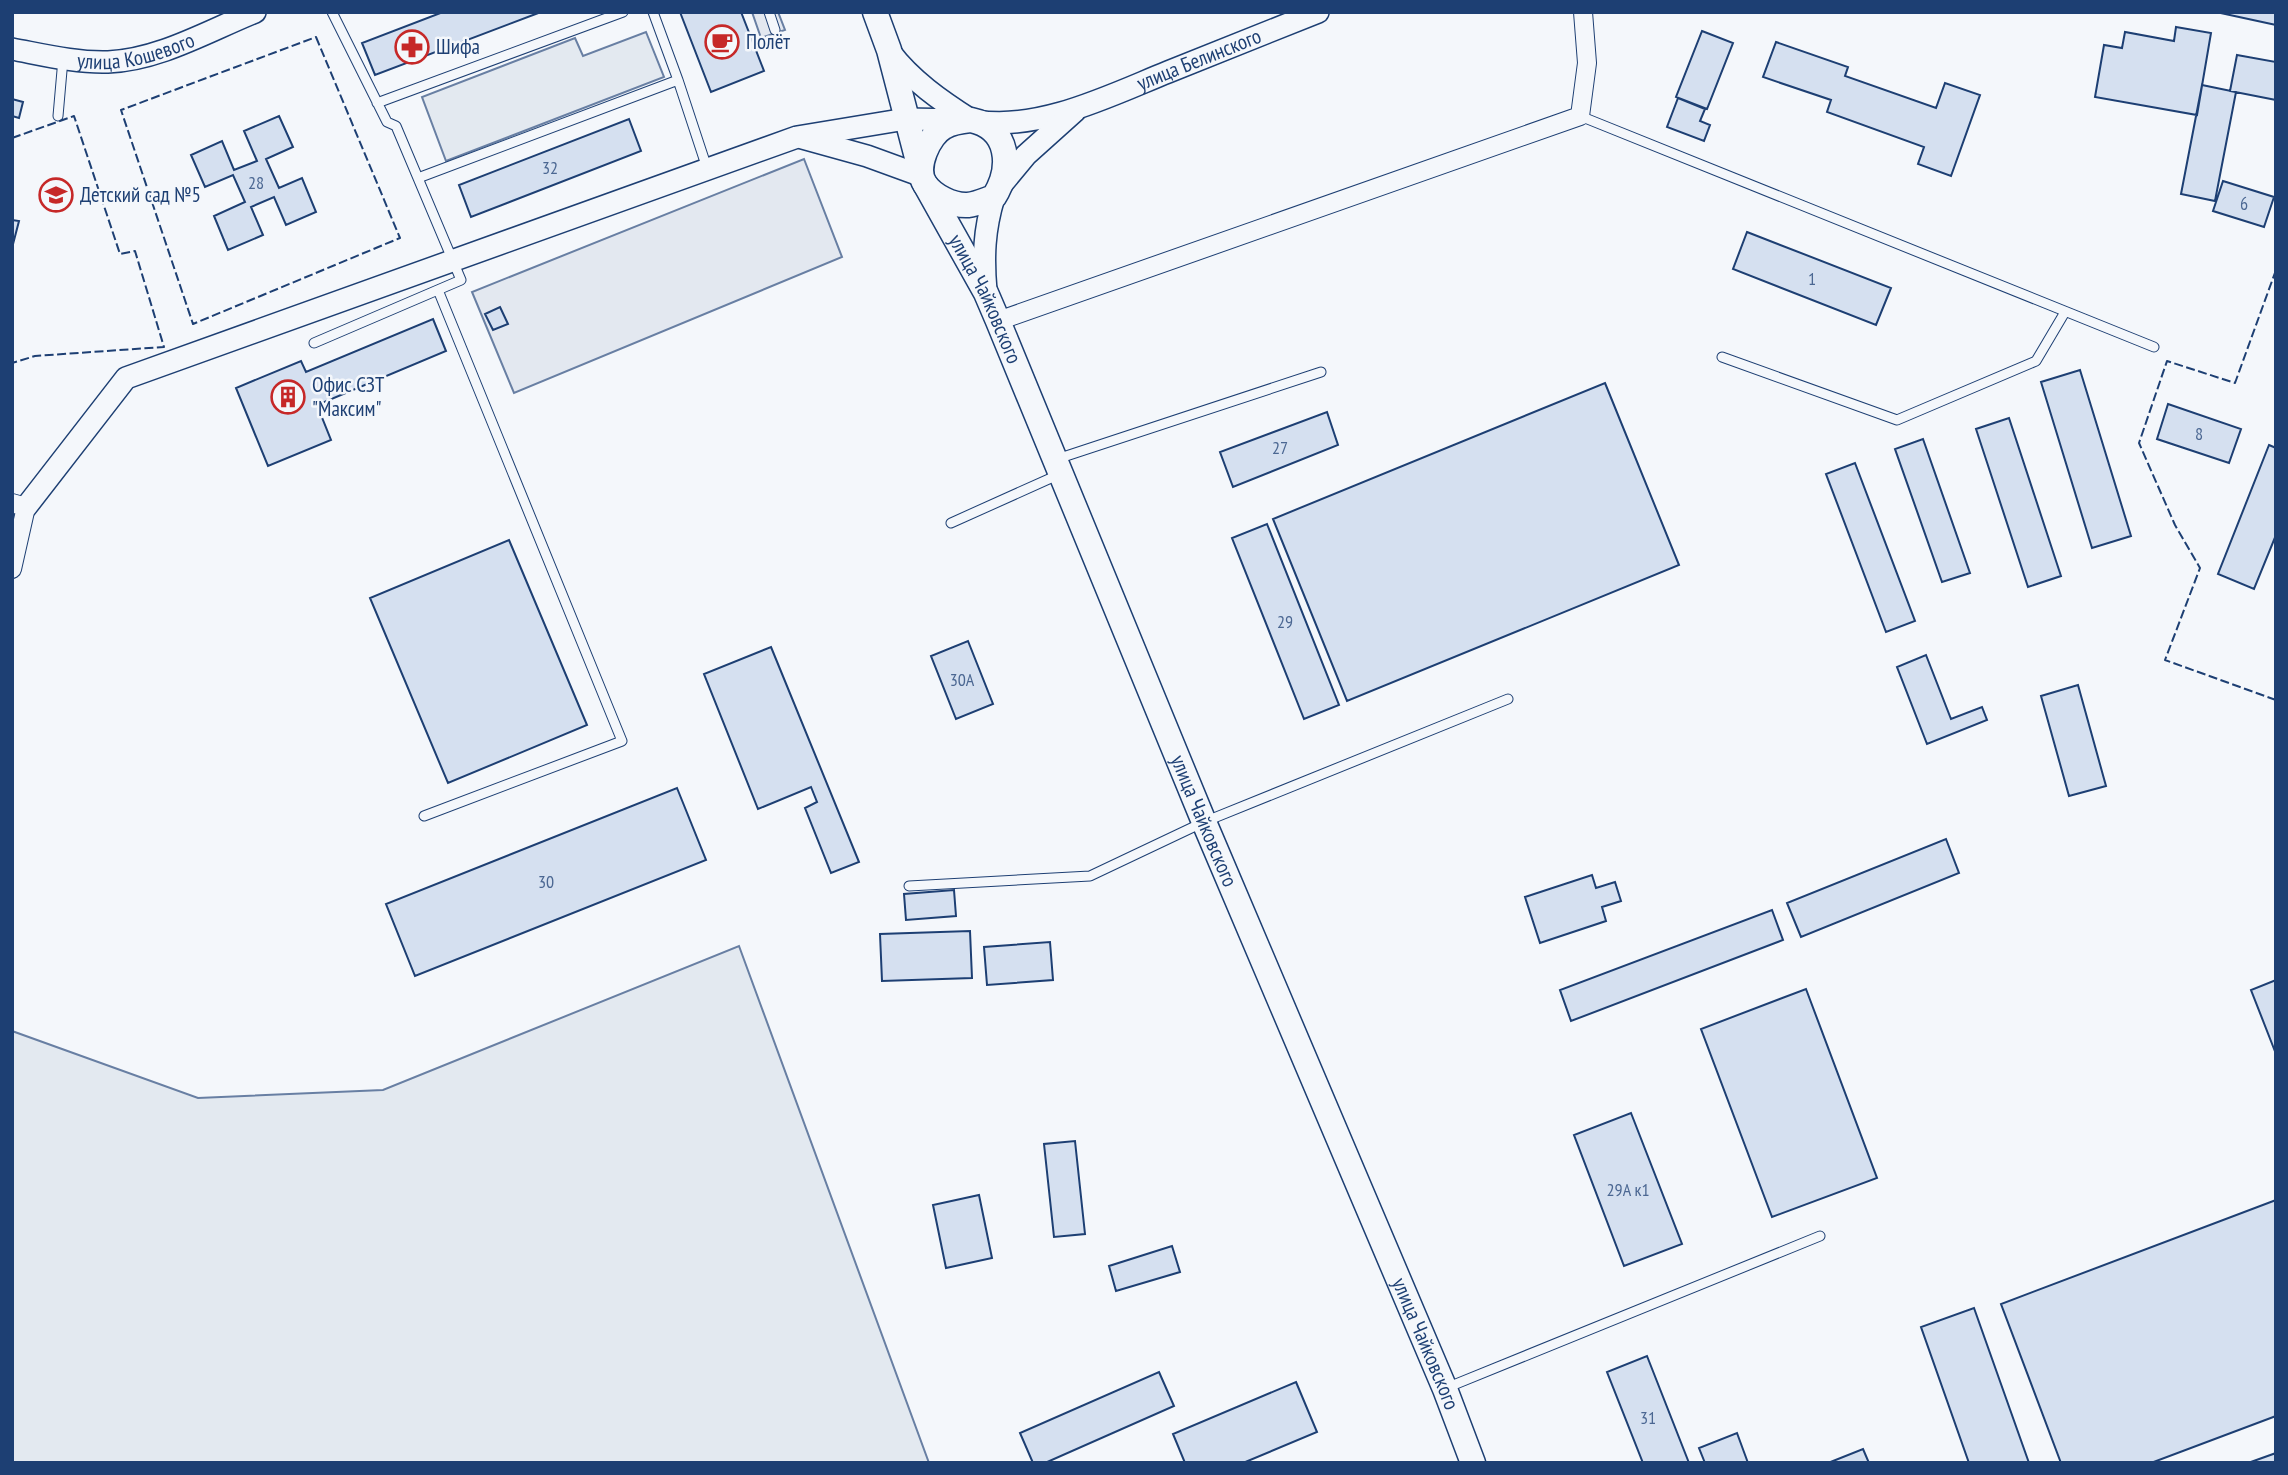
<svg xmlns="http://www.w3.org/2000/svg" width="2288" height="1475" font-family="'PT Sans Narrow',sans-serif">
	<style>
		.green { fill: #e3e9f0; stroke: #687fa3; stroke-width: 2 }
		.parking { fill: #e3e8f0; stroke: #687fa3; stroke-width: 2 }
		.building { fill: #d5e0f0; stroke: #1d3f73; stroke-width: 2 }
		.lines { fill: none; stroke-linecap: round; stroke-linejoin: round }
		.service-casing { stroke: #1d3f73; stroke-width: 11 }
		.minor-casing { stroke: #1d3f73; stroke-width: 20 }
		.tertiary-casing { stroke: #1d3f73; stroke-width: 24 }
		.secondary-casing { stroke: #1d3f73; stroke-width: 27 }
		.service { stroke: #f4f7fb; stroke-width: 9 }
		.minor { stroke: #f4f7fb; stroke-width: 18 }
		.tertiary { stroke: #f4f7fb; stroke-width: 21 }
		.secondary { stroke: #f4f7fb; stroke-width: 24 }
		.fence { stroke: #1d3f73; stroke-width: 2; stroke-dasharray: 9 3.5; stroke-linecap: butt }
		.labels { text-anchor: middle; stroke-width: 5; stroke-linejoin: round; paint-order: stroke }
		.number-label { font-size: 18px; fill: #4b6792 }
		.poi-label { font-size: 21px; fill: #1d3f73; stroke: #f4f7fb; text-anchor: start }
		.street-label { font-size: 21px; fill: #1d3f73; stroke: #f4f7fb }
	</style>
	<rect width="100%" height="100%" fill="#f4f7fb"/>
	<!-- green -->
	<path class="green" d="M646,32L664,77L446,161L422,97L575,38L583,56Z
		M739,946L929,1463H12V1031L198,1098L383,1090Z"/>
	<!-- parking -->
	<path class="parking" d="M752,12H778L785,30L761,38Z
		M804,159L842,257L514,393L472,292Z"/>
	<!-- building -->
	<path class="building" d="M443,12H541L375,75L362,43Z
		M680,12H741L764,71L711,92Z
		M2216,12H2276V25Z
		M2176,27L2211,33L2197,115L2095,97L2104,45L2122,48L2125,32L2174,41Z
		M1702,31L1733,43L1707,109L1676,97Z
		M1776,42L1848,67L1845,76L1936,108L1945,83L1980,95L1951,176L1918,164L1924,147L1827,112L1831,100L1763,77Z
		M2237,55L2276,62V100L2230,91Z
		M2202,85L2236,92L2215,201L2181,194Z
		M1678,98L1705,109L1700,121L1710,125L1704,141L1667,127Z
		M12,99L23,102L19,118L12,116Z
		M279,116L293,147L266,159L279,188L302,178L316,212L286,225L274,197L251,207L263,235L228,250L214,216L245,202L233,175L205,187L191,155L222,141L234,170L257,161L244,131Z
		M629,119L641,151L471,217L459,185Z
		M2223,181L2274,197L2264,227L2213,211Z
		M12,220L19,221L12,248Z
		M1747,232L1891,288L1876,325L1733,269Z
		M500,307L508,324L493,330L485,314Z
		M433,319L446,351L317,405L331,440L268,466L236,388L301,361L306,372Z
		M2080,370L2131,536L2092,548L2041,382Z
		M1605,383L1679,565L1347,701L1273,519Z
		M2168,404L2241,429L2229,463L2157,439Z
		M1327,412L1338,445L1233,487L1220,452Z
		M2009,418L2061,576L2028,587L1976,429Z
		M1923,439L1970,573L1942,582L1895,449Z
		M2269,445L2276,448V535L2254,589L2218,574Z
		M1855,463L1915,621L1886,632L1826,474Z
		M1267,524L1339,705L1304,719L1232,538Z
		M509,540L587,725L448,783L370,598Z
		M968,641L993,704L956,719L931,656Z
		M771,647L859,862L831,873L805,808L817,802L811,787L758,809L704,674Z
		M1926,655L1951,719L1982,707L1987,720L1927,744L1897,667Z
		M2078,685L2106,786L2069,796L2041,696Z
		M677,788L706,860L415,976L386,904Z
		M1946,839L1959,873L1801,937L1787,903Z
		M1592,875L1596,888L1615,882L1621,901L1602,907L1606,921L1540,943L1525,897Z
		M954,890L956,916L906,920L904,894Z
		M1772,910L1783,940L1571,1021L1560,990Z
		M970,931L972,978L882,981L880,934Z
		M1050,942L1053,980L987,985L984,947Z
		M2276,980V1054L2251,990Z
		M1806,989L1877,1178L1772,1217L1701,1029Z
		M1631,1113L1682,1244L1624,1266L1574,1135Z
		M1075,1141L1085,1234L1054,1237L1044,1144Z
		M979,1195L992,1258L946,1268L933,1205Z
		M2276,1200V1416L2151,1463H2061L2001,1304Z
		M1172,1246L1180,1272L1116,1291L1109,1266Z
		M1974,1308L2029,1463H1969L1921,1327Z
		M1647,1356L1689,1463H1643L1607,1372Z
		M1159,1372L1174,1406L1045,1463H1033L1020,1433Z
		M1296,1382L1317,1432L1243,1463H1185L1173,1434Z
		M1737,1433L1748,1463H1705L1699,1448Z
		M1863,1449L1869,1463H1828Z
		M2276,1453V1463H2248Z"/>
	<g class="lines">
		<defs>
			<path id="service" d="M769,12L775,30
				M678,80L707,168
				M377,103L623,12
				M58,116L63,59
				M1580,116L2154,347
				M418,178L678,80L653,12
				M314,343L461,280L396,126L387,122L332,12
				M1722,357L1897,420L2036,361L2065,312
				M1057,459L1321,372
				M951,523L1060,474
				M424,816L622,741L438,290
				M909,886L1090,876L1204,822L1508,699
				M1446,1388L1820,1236"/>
			<path id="minor" d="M998,321L1580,116L1587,63L1583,12
				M12,503L26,507L12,569"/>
			<g id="tertiary">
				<path id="s1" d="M12,49C44,55 76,63 108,62C159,60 208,31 255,12"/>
				<path d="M890,52C911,80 941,101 971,120"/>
				<path id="s2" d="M977,121C1040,131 1111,95 1168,72C1218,52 1268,32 1318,12"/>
				<path d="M802,138L867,156L922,176"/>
				<path d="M1002,184L1026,155L1075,111"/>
				<path d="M986,291C983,257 984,230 994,197"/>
				<path d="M26,507L126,378L797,137L906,119L962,120"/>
			</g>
			<g id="secondary">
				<path d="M875,12L889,50L920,169"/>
				<path d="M971,120C1010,128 1012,168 994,197C985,200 977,204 968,205C953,206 933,196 925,184C914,168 929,135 944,127C952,122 962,121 971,120Z"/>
				<path id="s3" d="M925,184L986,293L998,321L1204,822L1445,1389L1473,1463"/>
			</g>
		</defs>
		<!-- service casing -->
		<use href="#service" class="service-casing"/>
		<!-- minor casing -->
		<use href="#minor" class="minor-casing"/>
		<!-- tertiary casing -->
		<use href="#tertiary" class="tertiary-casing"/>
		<!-- secondary casing -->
		<use href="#secondary" class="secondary-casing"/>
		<!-- service -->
		<use href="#service" class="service"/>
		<!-- minor -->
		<use href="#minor" class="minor"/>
		<!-- tertiary -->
		<use href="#tertiary" class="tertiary"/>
		<!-- secondary -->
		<use href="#secondary" class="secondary"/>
		<!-- fence -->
		<path class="fence" d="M316,37L400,238L193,324L121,110Z
			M12,138L74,116L120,254L135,251L164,347L35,356L12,363
			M2276,270L2235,383L2167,361L2139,443L2175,525L2200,568L2165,660L2276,700"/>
	</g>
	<!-- icons -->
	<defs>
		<symbol id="cafe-ring" viewBox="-11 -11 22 22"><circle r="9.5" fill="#f4f7fb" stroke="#c62828" stroke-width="1.5"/><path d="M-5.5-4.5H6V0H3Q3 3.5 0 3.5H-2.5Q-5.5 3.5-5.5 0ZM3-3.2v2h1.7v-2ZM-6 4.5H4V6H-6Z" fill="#c62828"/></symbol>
		<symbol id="pharmacy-ring" viewBox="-11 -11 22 22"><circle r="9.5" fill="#f4f7fb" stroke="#c62828" stroke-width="1.5"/><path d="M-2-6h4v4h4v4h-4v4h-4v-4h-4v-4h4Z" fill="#c62828"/></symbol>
		<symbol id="school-ring" viewBox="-11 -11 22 22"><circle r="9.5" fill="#f4f7fb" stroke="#c62828" stroke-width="1.5"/><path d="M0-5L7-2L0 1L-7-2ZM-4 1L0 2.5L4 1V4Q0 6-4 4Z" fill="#c62828"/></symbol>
		<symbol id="building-ring" viewBox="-11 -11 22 22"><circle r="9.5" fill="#f4f7fb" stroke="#c62828" stroke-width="1.5"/><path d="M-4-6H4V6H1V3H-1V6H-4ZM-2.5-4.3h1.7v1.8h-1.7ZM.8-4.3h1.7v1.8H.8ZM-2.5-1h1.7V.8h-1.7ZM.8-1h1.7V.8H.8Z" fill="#c62828"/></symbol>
	</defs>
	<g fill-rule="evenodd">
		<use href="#cafe-ring" x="703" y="23" width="38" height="38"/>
		<use href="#pharmacy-ring" x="393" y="28" width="38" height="38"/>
		<use href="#school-ring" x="37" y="176" width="38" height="38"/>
		<use href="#building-ring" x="269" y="378" width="38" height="38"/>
	</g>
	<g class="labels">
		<!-- number labels -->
		<g class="number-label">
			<text x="550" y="174">32</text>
			<text x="256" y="189">28</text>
			<text x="2244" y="210">6</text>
			<text x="1812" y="285">1</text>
			<text x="2199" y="440">8</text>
			<text x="1280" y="454">27</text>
			<text x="1285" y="628">29</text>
			<text x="962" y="686">30А</text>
			<text x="546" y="888">30</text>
			<text x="1628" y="1196">29А к1</text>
			<text x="1648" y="1424">31</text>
		</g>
		<!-- poi labels -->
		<g class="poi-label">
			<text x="746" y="49">Полёт</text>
			<text x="436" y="54">Шифа</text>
			<text x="80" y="202">Детский сад №5</text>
			<text x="312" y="392">Офис СЗТ<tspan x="312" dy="24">"Максим"</tspan></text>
		</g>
		<!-- street labels -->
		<g class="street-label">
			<text dy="7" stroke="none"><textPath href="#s1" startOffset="126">улица Кошевого</textPath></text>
			<text dy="7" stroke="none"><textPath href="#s2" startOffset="233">улица Белинского</textPath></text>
			<text dy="7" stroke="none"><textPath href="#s3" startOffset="130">улица Чайковского</textPath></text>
			<text dy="7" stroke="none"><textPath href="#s3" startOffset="696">улица Чайковского</textPath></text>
			<text dy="7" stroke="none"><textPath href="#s3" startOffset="1264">улица Чайковского</textPath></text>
		</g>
	</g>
	<!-- border -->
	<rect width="2288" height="1475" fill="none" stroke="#1d3f73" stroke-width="28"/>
</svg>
